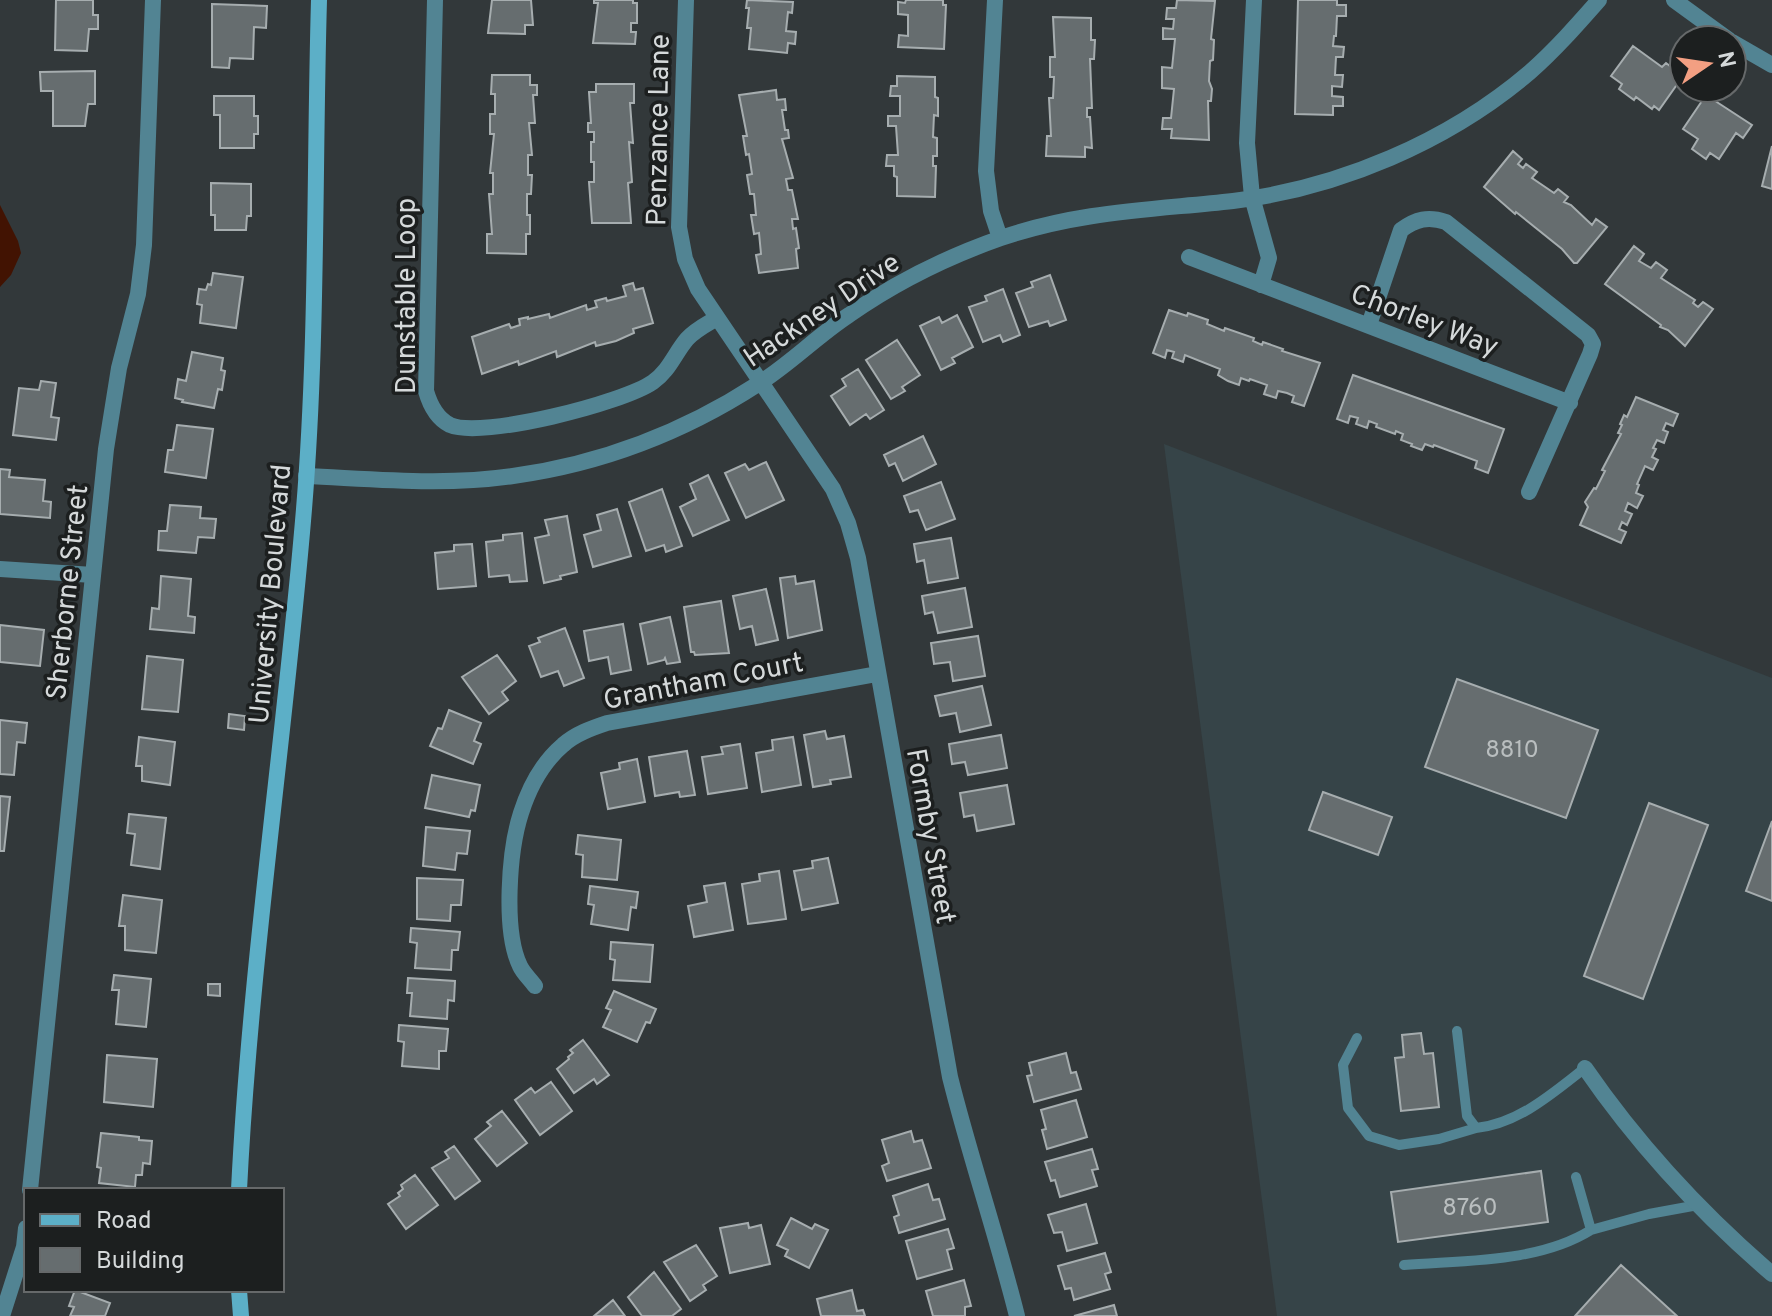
<svg xmlns="http://www.w3.org/2000/svg" width="1772" height="1316" font-family="Overpass,sans-serif">
	<style>
		.built { fill: #364448 }
		.water { fill: #421302 }
		.building { fill: #666d6f; stroke: #a6adaf; stroke-width: 2 }
		.lines { fill: none; stroke-linecap: round; stroke-linejoin: round }
		.lane { stroke: #528493; stroke-width: 10 }
		.street { stroke: #528493; stroke-width: 16 }
		.secondary { stroke: #5cafc7; stroke-width: 16 }
		.labels { text-anchor: middle; stroke-width: 7; stroke-linejoin: round; paint-order: stroke }
		.number-label { font-size: 24px; fill: #b9bebf }
		.street-label { font-size: 28px; fill: #d5d9da; stroke: #1c1f1f }
	</style>
	<rect width="100%" height="100%" fill="#32383a"/>
	<!-- built -->
	<path class="built" d="M1164,444L1772,678V1316H1277Z"/>
	<!-- water -->
	<path class="water" d="M0,205L18,241L21,253L11,275L0,287Z"/>
	<!-- building -->
	<path class="building" d="M56,0H93V15H98V29H89L87,51L55,50Z
		M492,0H531L533,25H525V34L488,33Z
		M594,0H633V3H637V23H631V32H636L635,44L593,43L598,3H594Z
		M747,0L793,2L792,13L788,12L786,31L796,32L795,44L788,43L787,53L749,49L751,28H747L749,8H746Z
		M906,0H943V5H946L944,49L898,47L899,35L908,36V15L898,14V2L905,3Z
		M1177,0L1215,1L1211,39L1214,40L1213,60L1210,61L1209,81L1212,89L1211,101H1208L1209,140L1171,138L1172,129H1162L1163,118H1171L1174,89L1162,88V67L1172,68L1175,39H1163V28L1173,29L1174,19H1166L1167,8H1176Z
		M1298,0H1337V5H1346V16H1337L1336,36H1334L1333,46L1344,47L1343,57H1336L1335,75H1343L1342,87L1332,86V96L1343,97V106H1333V115L1295,114Z
		M212,4L267,6L266,28L254,27L253,59L230,58L229,68L212,67Z
		M1053,17L1091,18V40H1095L1094,59H1090L1092,108H1087V117H1090L1092,148L1085,147V157L1046,156L1047,136H1051L1049,98H1053L1054,77H1050V57H1055Z
		M1633,46L1662,67L1666,63L1683,76L1659,110L1654,106L1652,109L1636,97L1634,100L1619,89L1622,84L1611,76Z
		M95,71V104H88L85,126H53V91H41L40,72Z
		M492,75H530V85H537V95H533L535,123H529L532,155H528V175H532L531,194H527V215H530V234H526V254L487,253V234H492L489,194H493V173H490L494,134H490V114H495V94H491Z
		M897,76L935,77V97L938,98V116L934,115L933,137L937,138V156H933V166H936L935,197L897,196V177L894,176V166H886L887,155H898L896,126H888V116H900V96H890L891,86H897Z
		M596,84H634V103H630L633,143L629,142L632,182L628,183L631,223H592L589,182H594V162H591V142H594V132H588V123H591L589,92H596Z
		M776,90L777,100L785,99L786,110H782L785,130H788L789,138L782,139L793,178L786,179L788,190H792L798,219H792L793,229L796,228L799,248L796,249L798,268L759,273L756,255L761,254L759,233L754,234L751,215H756L754,194H750L747,175L752,174L749,154L746,155L743,136H747L739,95Z
		M1706,95L1752,125L1743,138L1736,133L1719,159L1710,153L1706,159L1692,149L1698,139L1683,129Z
		M214,96H254V116H258V134H254V148H220V115H214Z
		M1772,146V189L1762,186Z
		M1513,151L1522,159L1518,164L1523,168L1526,164L1537,172L1532,178L1554,193L1558,189L1568,197L1564,202L1571,205L1592,225L1596,219L1607,227L1577,263H1574L1562,249L1516,212L1515,214L1484,187Z
		M211,183L251,184V216H247L246,230H215V215H211Z
		M1634,246L1644,254L1639,261L1651,268L1656,262L1667,270L1661,278L1695,300L1693,303L1698,307L1703,302L1713,309L1685,346L1668,330L1660,327L1661,325L1605,284Z
		M213,273L243,277L236,328L200,323L202,305L197,304L199,289L206,290L208,284L211,285Z
		M1050,275L1066,320L1050,326L1048,321L1029,327L1016,293L1033,287L1031,282Z
		M633,283L635,290L643,288L653,323L633,329L634,333L616,341L596,346L595,342L557,357L556,351L519,365L518,361L482,374L472,337L509,324L511,328L520,325L519,319L528,317V319L549,314L550,318L586,305L587,310L597,307L595,301L606,298L607,301L626,296L623,286Z
		M1003,289L1020,335L1003,342L1000,335L983,342L969,307L987,301L985,296Z
		M1169,310L1187,316L1188,313L1208,320L1207,324L1224,331L1225,328L1254,338L1253,341L1262,345L1263,342L1283,349L1282,351L1320,363L1304,406L1292,402L1294,396L1287,393L1278,391L1276,398L1264,394L1267,385L1250,379L1249,381L1241,378L1239,385L1228,381L1218,375L1220,369L1185,355L1183,362L1172,358L1174,352L1167,350L1165,358L1153,353Z
		M957,315L973,347L952,358L955,363L941,370L920,326L939,317L942,323Z
		M897,340L920,375L902,387L905,391L891,399L866,360Z
		M192,352L223,358L221,370L225,371L222,390L218,389L214,408L182,402L183,400L175,398L178,379L186,381Z
		M858,369L884,410L870,419L866,414L850,425L831,396L846,386L842,379Z
		M1353,375L1504,429L1488,473L1475,468L1477,461L1434,445L1433,447L1425,444L1422,450L1411,446L1412,444L1401,440L1403,434L1396,431L1395,434L1376,427L1377,424L1369,421L1367,428L1356,424L1358,418L1350,416L1348,423L1337,419Z
		M41,381L56,383L51,417L59,418L56,440L13,435L19,388L39,390Z
		M1636,397L1678,414L1673,426L1666,423L1663,430L1668,432L1664,443L1657,440L1653,448L1656,449L1652,457L1658,460L1653,470L1645,466L1637,484L1639,485L1636,493L1643,496L1637,508L1628,503L1625,511L1632,514L1627,525L1622,522L1619,529L1626,532L1621,543L1580,525L1588,507L1585,502L1594,488L1596,489L1605,471L1602,470L1621,434L1618,433L1622,425L1620,424L1624,415L1627,417Z
		M177,425L213,429L206,478L165,472L168,450H173Z
		M923,436L936,464L903,481L895,463L889,466L884,455Z
		M766,462L784,500L746,518L725,473L745,464L749,470Z
		M0,469L10,470L9,477L45,480L43,501L51,502L50,518L0,514Z
		M708,475L729,520L693,536L680,507L696,499L690,484Z
		M941,482L955,519L926,530L918,510L910,512L904,496Z
		M662,489L682,546L666,552L664,545L646,551L629,502Z
		M170,505L201,507L200,518L216,519L214,538L198,537L196,553L158,550L159,531H167Z
		M617,509L631,556L593,567L584,535L601,530L597,515Z
		M567,516L577,572L560,576L561,579L544,583L535,538L549,535L545,520Z
		M522,533L527,581L510,582L509,575L489,577L486,542L503,540V535Z
		M951,538L958,578L928,583L924,560L917,562L914,544Z
		M472,544L476,586L438,589L435,553L454,551V545Z
		M161,576L191,579L188,616L195,617L194,633L150,629L152,608L159,609Z
		M795,576L796,584L814,581L822,630L788,638L780,578Z
		M965,588L972,627L938,633L933,612L925,614L922,596Z
		M766,589L778,640L756,645L752,626L740,629L733,596Z
		M721,601L729,653L695,655L694,652H691L684,607Z
		M670,617L680,662L667,664L665,658L664,660L648,664L640,624Z
		M623,624L631,670L611,674L608,657L589,661L584,631Z
		M0,625L44,630L40,666L0,662Z
		M565,628L584,678L564,686L558,671L541,677L529,646L540,642L538,638Z
		M978,636L985,676L953,681L950,662L934,664L931,643Z
		M497,655L516,681L502,692L508,700L489,714L462,677Z
		M147,656L183,660L178,712L142,709Z
		M1457,679L1598,730L1566,818L1425,767Z
		M982,686L991,725L960,732L956,713L940,716L935,696Z
		M449,710L481,723L474,741L481,744L473,764L430,746L438,728L442,729Z
		M229,714L245,716L244,730L228,728Z
		M0,720L27,723L25,743L17,742L14,775L0,774Z
		M825,731L827,739L844,736L851,777L830,780L831,784L813,787L804,735Z
		M1001,735L1007,768L968,775L965,762L952,764L949,744Z
		M139,737L175,742L170,785L142,781V766H136Z
		M793,737L801,785L762,792L756,753L773,750L772,740Z
		M740,744L747,788L708,794L702,757L723,754L721,747Z
		M687,751L695,795L680,797L679,792L655,796L649,757Z
		M637,759L645,802L608,809L601,773L620,769L619,763Z
		M432,775L480,785L475,811L471,810L469,817L425,808Z
		M1007,785L1014,824L977,831L974,815L964,817L960,793Z
		M1323,792L1392,817L1378,855L1309,830Z
		M0,796L10,797L4,851H0Z
		M1649,803L1708,825L1643,999L1584,976Z
		M129,814L166,818L160,869L131,865L135,834L127,833Z
		M1772,821V901L1746,891Z
		M426,827L470,831L467,854L457,853L455,870L423,866Z
		M578,835L621,840L617,880L582,877L583,855L576,854Z
		M828,858L838,903L802,910L794,871L813,868L812,861Z
		M779,871L786,919L748,924L742,884L760,881L759,874Z
		M417,878L463,880L461,905H451L450,921L417,919Z
		M725,883L733,930L694,937L688,906L707,902L704,886Z
		M590,886L638,892L636,908L631,907L628,930L591,924L594,905L588,904Z
		M123,895L162,900L156,953L125,950V926H119Z
		M411,928L460,932L458,950H452L451,970L415,968L417,943L410,942Z
		M611,942L653,945L650,982L613,980L615,960L610,959Z
		M114,975L151,979L146,1027L116,1024L119,990H112Z
		M408,978L455,981L454,1001L448,1000L447,1019L410,1016L412,993H407Z
		M208,984H220V996L208,995Z
		M614,991L656,1009L650,1023L646,1022L637,1042L603,1027L611,1010L606,1008Z
		M399,1025L448,1029L446,1051H439V1069L402,1066L404,1042L398,1041Z
		M1421,1033L1424,1054L1433,1053L1439,1107L1401,1111L1395,1058L1404,1057L1402,1035Z
		M583,1040L609,1075L597,1084L594,1079L574,1093L557,1069L569,1059L568,1057L573,1053L570,1050Z
		M1066,1053L1071,1073L1076,1072L1081,1089L1034,1102L1027,1076L1032,1075L1029,1063Z
		M107,1055L157,1059L153,1107L104,1102Z
		M551,1082L572,1111L540,1135L515,1100L531,1088L535,1093Z
		M1076,1100L1087,1137L1047,1149L1042,1130L1046,1129L1041,1110Z
		M502,1111L527,1143L497,1166L475,1139L491,1126L487,1122Z
		M911,1131L914,1142L922,1140L931,1168L887,1181L882,1166L889,1163L882,1140Z
		M101,1133L139,1137V1140L152,1141L150,1164L143,1163L142,1175H136L135,1187L99,1183L101,1168L97,1167Z
		M454,1146L480,1181L455,1199L432,1168L449,1158L445,1152Z
		M1092,1149L1098,1169L1092,1170L1097,1186L1060,1197L1055,1180L1051,1181L1045,1162Z
		M1541,1171L1548,1222L1398,1242L1391,1192Z
		M415,1175L438,1205L406,1229L388,1204L400,1196L398,1193L403,1189L401,1185Z
		M928,1184L933,1200L939,1199L945,1219L899,1233L894,1217L899,1215L893,1196Z
		M1086,1204L1097,1243L1067,1251L1062,1232L1054,1233L1048,1215Z
		M791,1218L812,1229L815,1224L828,1230L809,1268L785,1256L788,1250L777,1245Z
		M748,1223L749,1228L761,1225L770,1264L730,1273L720,1228Z
		M948,1229L954,1248L947,1250L952,1269L917,1279L906,1241Z
		M696,1245L717,1276L703,1285L706,1290L690,1301L664,1262Z
		M1105,1253L1111,1272L1105,1274L1110,1289L1074,1300L1071,1288L1065,1289L1058,1266Z
		M1621,1265L1677,1316H1575Z
		M654,1272L681,1309L672,1316H642L628,1297Z
		M964,1280L971,1306L965,1307V1316H933L926,1291Z
		M75,1290L110,1303L105,1316H70L74,1307L69,1306Z
		M852,1290L857,1311L863,1310L865,1316H821L817,1299Z
		M613,1300L625,1316H594Z
		M1114,1305L1117,1316H1074Z"/>
	<g class="lines">
		<!-- lane -->
		<path class="lane" d="M1457,1031L1467,1116L1476,1128C1518,1124 1553,1093 1585,1068
			M1357,1038L1343,1065L1348,1108L1369,1136L1399,1145L1439,1139L1476,1128
			M1576,1177L1591,1230L1649,1214L1698,1205
			M1404,1265C1465,1260 1538,1263 1591,1230"/>
		<!-- street -->
		<path class="street" d="M435,0L426,391C430,405 436,418 450,425C482,439 623,403 653,382C669,371 675,353 687,339C695,330 707,324 717,318
			M686,0L679,227L685,259L698,289L833,489L848,523L858,558L950,1077C970,1157 997,1236 1017,1316
			M995,0L986,171L991,211L1000,238
			M1254,0L1247,143L1252,197L1269,258L1261,285
			M1674,0L1729,40
			M1732,42L1772,65
			M1189,257L1570,403
			M1369,325L1401,230C1416,219 1428,216 1446,222L1588,335L1593,344L1590,354L1529,492
			M306,476C374,479 445,486 513,476C600,464 684,432 758,384C790,364 817,336 849,315C896,282 947,257 1001,238C1080,211 1152,210 1233,201C1339,188 1448,142 1530,72C1555,50 1577,25 1599,0
			M0,569L93,575
			M535,986C531,980 523,973 520,966C503,931 509,850 521,813C529,788 543,762 563,745C575,734 592,728 607,723L877,674
			M1585,1068C1638,1145 1701,1213 1772,1274
			M30,1190L106,449L119,368L138,294L144,245L153,0
			M2,1316L24,1247L26,1228"/>
		<!-- secondary -->
		<path class="secondary" d="M239,1190C250,966 284,744 303,521C318,348 314,173 319,0
			M239,1290L241,1316"/>
	</g>
	<g class="labels">
		<!-- number labels -->
		<g class="number-label">
			<text x="1512" y="757">8810</text>
			<text x="1470" y="1215">8760</text>
		</g>
		<!-- street labels -->
		<g class="street-label">
			<text transform="translate(657 130) rotate(-89)" y="10">Penzance Lane</text>
			<text transform="translate(405 296) rotate(-90)" y="10">Dunstable Loop</text>
			<text transform="translate(821 309) rotate(-34)" y="10">Hackney Drive</text>
			<text transform="translate(1425 319) rotate(21)" y="10">Chorley Way</text>
			<text transform="translate(66 592) rotate(-84)" y="10">Sherborne Street</text>
			<text transform="translate(269 594) rotate(-85)" y="10">University Boulevard</text>
			<text transform="translate(703 680) rotate(-11)" y="10">Grantham Court</text>
			<text transform="translate(932 836) rotate(80)" y="10">Formby Street</text>
		</g>
	</g>
	<!-- legend -->
	<rect x="24" y="1188" width="260" height="104" fill="#1c1f1f" stroke="#66696a" stroke-width="2"/>
	<rect x="40" y="1214" width="40" height="12" fill="#5cafc7" stroke="#66696a" stroke-width="2"/>
	<text x="96" y="1228" font-size="24" fill="#d5d9da">Road</text>
	<rect x="40" y="1248" width="40" height="24" fill="#666d6f" stroke="#66696a" stroke-width="2"/>
	<text x="96" y="1268" font-size="24" fill="#d5d9da">Building</text>
	<!-- north arrow -->
	<g transform="translate(1708 64) rotate(77)"><circle r="38" fill="#1c1f1f" stroke="#66696a" stroke-width="2"/>
	<path d="M0-6L14 30L0 20L-14 30Z" fill="#f39f82"/>
	<text y="-12" font-size="22" font-weight="bold" text-anchor="middle" fill="#d5d9da">N</text>
	</g>
</svg>
